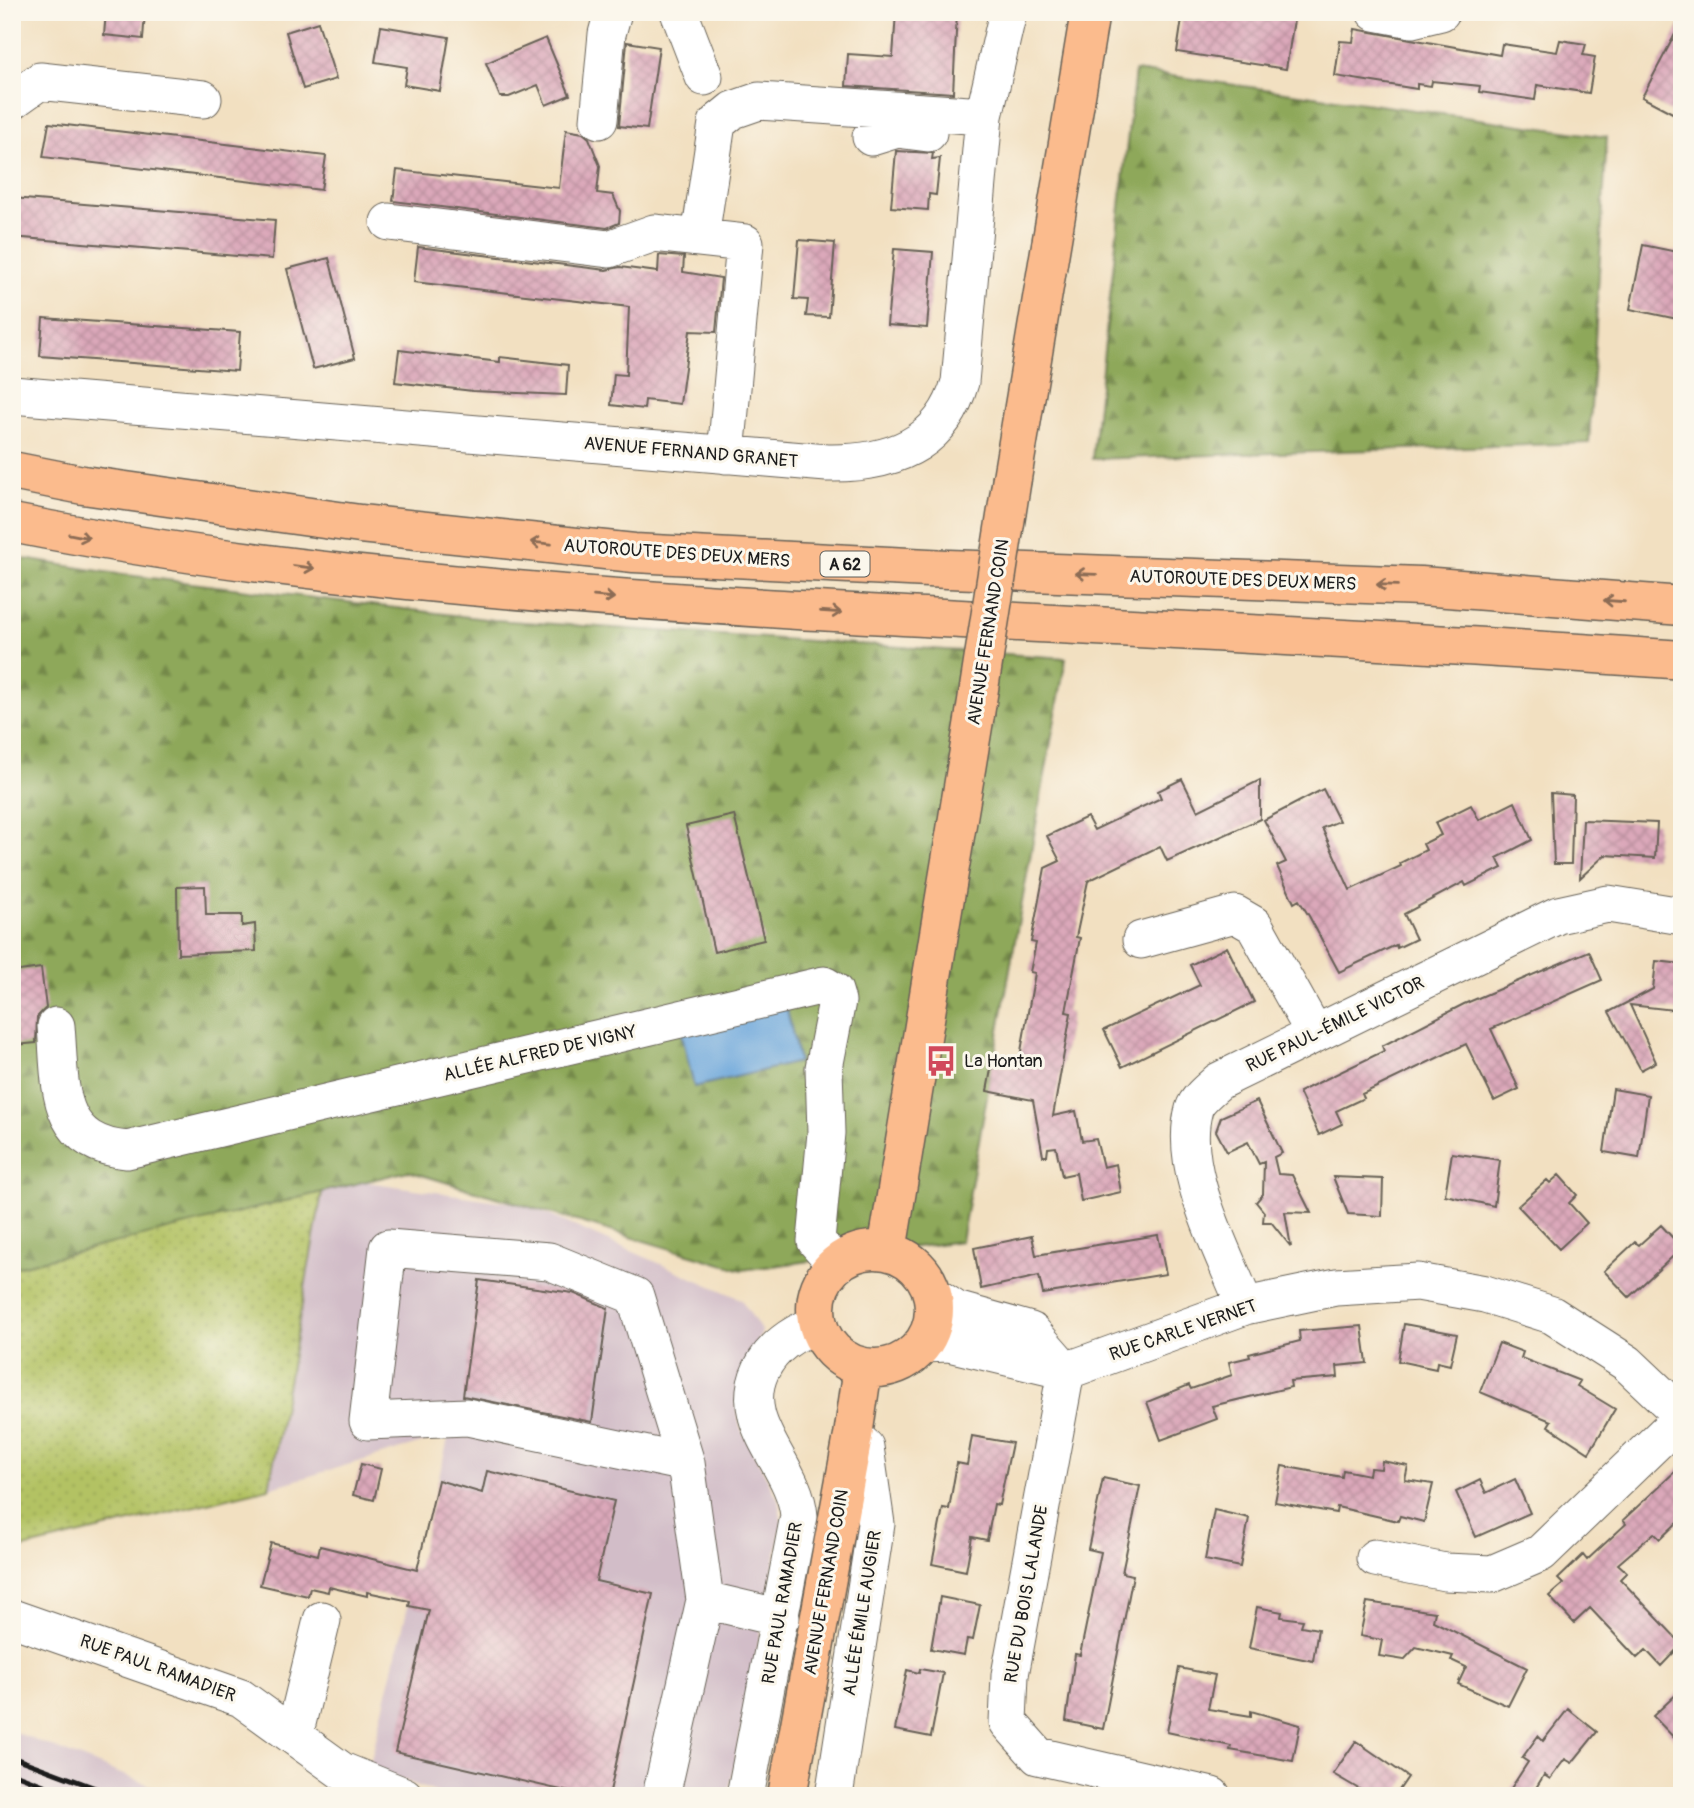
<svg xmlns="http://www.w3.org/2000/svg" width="1694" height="1808" font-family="Pangolin,sans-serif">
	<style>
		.industrial { fill: #d2bdc8 }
		.grass { fill: url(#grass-dots); stroke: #686f40; stroke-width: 2 }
		.forest { fill: url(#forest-firs); stroke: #55623b; stroke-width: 2 }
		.water { fill: #6aa6db; stroke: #43617c; stroke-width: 2 }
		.building { fill: url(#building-cross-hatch) }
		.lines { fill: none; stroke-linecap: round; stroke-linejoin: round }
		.minor-casing { stroke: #676156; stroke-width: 39 }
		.major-casing { stroke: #676156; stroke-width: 41 }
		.highway-casing { stroke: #676156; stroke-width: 41 }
		.minor { stroke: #fff; stroke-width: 37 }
		.major { stroke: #fbbb8d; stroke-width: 38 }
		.highway { stroke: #fbbb8d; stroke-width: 38 }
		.rail { stroke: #1c1c1c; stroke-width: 5 }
		.major-bridge-casing { stroke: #676156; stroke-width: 41; stroke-linecap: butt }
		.major-bridge { stroke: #fbbb8d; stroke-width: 38 }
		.oneway { stroke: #8c6c54 }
		.labels { text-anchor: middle; stroke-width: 6; stroke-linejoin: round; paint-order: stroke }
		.shield { fill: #fbf7ec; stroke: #5f5e5a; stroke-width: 2 }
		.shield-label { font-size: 16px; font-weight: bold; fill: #1c1c1c }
		.street-label { font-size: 18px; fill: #1c1c1c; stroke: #fbf7ec }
		.poi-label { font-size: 18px; fill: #1c1c1c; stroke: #fbf7ec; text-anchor: start }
	</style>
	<defs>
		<pattern id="grass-dots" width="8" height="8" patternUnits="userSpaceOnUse" patternTransform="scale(1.75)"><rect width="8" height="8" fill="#b3c264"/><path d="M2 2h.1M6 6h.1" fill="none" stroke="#99a656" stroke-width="1.8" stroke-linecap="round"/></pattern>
		<pattern id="forest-firs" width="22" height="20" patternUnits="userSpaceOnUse" patternTransform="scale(1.75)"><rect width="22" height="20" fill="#8ea85a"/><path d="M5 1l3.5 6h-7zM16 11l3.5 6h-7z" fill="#73884a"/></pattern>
		<pattern id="building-cross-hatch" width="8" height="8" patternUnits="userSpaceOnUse" patternTransform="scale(1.75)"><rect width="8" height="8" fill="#dba8ba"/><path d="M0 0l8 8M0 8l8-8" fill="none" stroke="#bb909f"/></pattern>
	</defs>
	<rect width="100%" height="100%" fill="#fbf7ec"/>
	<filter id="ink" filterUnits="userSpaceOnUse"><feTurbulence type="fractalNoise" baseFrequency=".0143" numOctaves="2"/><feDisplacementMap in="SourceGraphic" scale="14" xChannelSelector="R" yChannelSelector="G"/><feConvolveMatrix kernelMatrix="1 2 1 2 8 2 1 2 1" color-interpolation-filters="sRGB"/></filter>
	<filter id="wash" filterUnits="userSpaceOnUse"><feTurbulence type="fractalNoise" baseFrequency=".00686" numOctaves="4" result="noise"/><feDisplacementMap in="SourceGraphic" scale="28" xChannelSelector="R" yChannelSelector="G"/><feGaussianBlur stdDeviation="1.57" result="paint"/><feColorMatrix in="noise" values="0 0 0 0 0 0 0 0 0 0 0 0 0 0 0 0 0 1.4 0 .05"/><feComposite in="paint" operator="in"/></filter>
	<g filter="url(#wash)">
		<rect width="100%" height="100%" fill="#f2e0c1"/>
		<!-- industrial -->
		<path class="industrial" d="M325,1176L526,1205L741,1299L762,1332L740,1382L736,1404L740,1427L778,1499L782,1523L728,1796H446L369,1768L449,1435L269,1488Z
			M12,1731L177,1796H39L12,1785Z"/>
		<!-- grass -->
		<path class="grass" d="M325,1176L269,1488L12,1551V1237Z"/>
		<!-- forest -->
		<path class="forest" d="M1135,71L1607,137L1589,443L1092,459Z
			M12,557L118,574L494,620L1066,658L961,1241L742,1270L408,1171L12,1268Z"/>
		<!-- water -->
		<path class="water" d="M786,1005L799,1062L694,1087L681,1030Z"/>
		<g id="blocks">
			<!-- building -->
			<path class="building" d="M106,12H145L143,39L104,35Z
				M896,12H957L953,93L846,86L848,54L893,57Z
				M1183,12H1248L1294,20L1286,69L1177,52Z
				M1682,21V118L1642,97Z
				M318,22L336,79L303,89L286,32Z
				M381,26L449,37L440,91L404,85L407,67L375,62Z
				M1355,29L1500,55L1502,44L1557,52L1560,40L1586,44L1583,55L1595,57L1589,93L1537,85L1535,100L1479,92L1480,86L1432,81L1431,86L1417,84V89L1335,76L1340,41L1353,42Z
				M546,38L570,95L546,105L538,85L509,97H500L486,63Z
				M627,42L659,47L647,129L619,126Z
				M49,123L326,156L321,190L43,157Z
				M566,130L583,133L589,138L600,166L597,193L613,195L620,211L619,223L607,228L393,201L397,170L559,188Z
				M896,151L933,153L932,159L940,158L936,195L929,194L928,210L891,207Z
				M12,198L275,220L272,259L12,237Z
				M799,240L835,243L829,317L806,316L808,300L794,299Z
				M1643,245L1682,253V320L1630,309Z
				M418,247L606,270L620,267L658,272L659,255L684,257L683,272L721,278L716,332L690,331L680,404L645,400L644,409L611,405L614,374L626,375L629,307L414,282Z
				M894,249L933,252L927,328L887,325Z
				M329,258L355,358L313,369L287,269Z
				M43,318L240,332L237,371L40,356Z
				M399,350L500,362V357L568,365L566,395L473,391L395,382Z
				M1182,779L1198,811L1260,780V819L1167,861L1160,846L1088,881L1076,937L1080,938L1066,1012L1071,1013L1053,1116L1076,1111L1082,1141L1096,1139L1103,1167L1116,1164L1121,1192L1081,1201L1076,1173L1062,1176L1056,1147L1048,1148L1047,1156H1043L1033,1100L987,1091L992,1064L1018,1068L1035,973L1030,972L1036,943L1031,942L1045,868L1060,861L1047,836L1087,817L1094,830L1161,798L1158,791Z
				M1323,789L1339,821L1322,828L1350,890L1401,866L1400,863L1426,850L1423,844L1441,835L1435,823L1471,805L1479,820L1515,802L1532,840L1497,858L1502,868L1466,886L1464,882L1404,914L1416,939L1397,948L1396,945L1339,972L1309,916L1299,900L1294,903L1277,866L1286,862L1264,820Z
				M1551,793L1573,795L1571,864H1554Z
				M734,815L764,940L714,952L686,826Z
				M1583,820L1657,823L1655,858L1605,855L1580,878Z
				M205,886L206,915H242V926L255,924L256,951L178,954L177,887Z
				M1227,947L1254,1002L1122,1067L1104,1030L1200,985L1190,965Z
				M1589,951L1602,980L1491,1029L1519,1089L1494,1101L1466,1044L1362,1094L1364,1098L1336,1111L1342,1124L1319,1135L1299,1092L1384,1051L1382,1046L1464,1004Z
				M1656,961L1682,964V1011L1630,1005L1656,1062L1641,1070L1609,1012L1653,989Z
				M41,968L46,1008L37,1017L36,1043L16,1045L12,972Z
				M1613,1089L1648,1095L1639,1158L1604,1152Z
				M1257,1101L1282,1153L1274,1157L1278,1174L1292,1175L1311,1213L1285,1212L1291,1247L1271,1222H1263L1264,1212L1256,1202L1263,1194L1264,1162L1259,1164L1248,1142L1227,1152L1216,1131L1221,1117Z
				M1452,1153L1500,1160L1494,1206L1445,1195Z
				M1559,1175L1577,1195L1569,1203L1587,1223L1559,1249L1518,1206L1547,1180L1550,1183Z
				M1333,1177L1383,1179L1382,1216L1348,1214Z
				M1661,1225L1682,1248L1629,1297L1604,1271L1635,1242L1639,1245Z
				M1158,1235L1166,1274L1043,1294L1039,1276L981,1289L974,1248L1032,1236L1036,1255Z
				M479,1280L573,1293L608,1308L592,1422L463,1396Z
				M1404,1324L1457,1334L1450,1365L1437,1362L1436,1369L1398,1361Z
				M1362,1326L1367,1363L1337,1366L1338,1377L1290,1381L1291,1387L1212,1406L1217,1419L1161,1440L1147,1402L1189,1385L1191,1389L1232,1375L1229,1362L1250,1357L1249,1354L1300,1341L1299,1331Z
				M1499,1343L1523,1352L1521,1358L1580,1381L1577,1386L1615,1409L1589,1453L1548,1426L1551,1421L1480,1392Z
				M972,1436L1012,1443L999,1505L994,1504L987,1540L972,1537L966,1571L932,1564L943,1508L949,1509L957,1463L967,1465Z
				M1382,1461L1408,1466L1405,1480L1433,1484L1424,1522L1400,1516L1398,1521L1337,1507L1336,1513L1275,1502L1282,1466L1342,1477L1343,1470L1369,1475L1370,1468L1381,1469Z
				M361,1464L381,1469L374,1500L353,1495Z
				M1682,1465V1518L1660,1539L1654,1533L1618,1564L1627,1572L1620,1579L1682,1644L1661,1666L1646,1650L1637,1658L1590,1608L1574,1623L1549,1596L1563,1584L1558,1579L1583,1555L1587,1560L1626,1524L1623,1520Z
				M487,1471L614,1501L596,1581L653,1594L609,1796H587L395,1752L429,1610L409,1606L410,1601L367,1592V1596L329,1587L328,1592L310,1588L308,1596L260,1585L271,1543L318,1555L320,1546L417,1570L438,1480L482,1493Z
				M1103,1478L1140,1486L1122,1573L1133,1575L1103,1729L1066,1721L1075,1654L1080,1655L1101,1552L1088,1549Z
				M1515,1479L1530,1513L1476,1537L1456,1492L1480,1480L1486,1493Z
				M1214,1510L1249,1518L1240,1567L1205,1560Z
				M940,1597L980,1605L973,1640L967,1639L964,1655L931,1649Z
				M1367,1602L1435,1612L1433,1621L1527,1668L1508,1706L1458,1684L1466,1667L1451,1660L1453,1656L1416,1647L1404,1660L1379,1656L1382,1640L1360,1636Z
				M1257,1607L1282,1612L1281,1617L1303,1620L1301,1626L1318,1629L1313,1661L1249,1648Z
				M1179,1668L1215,1675L1208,1709L1251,1716V1711L1300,1725L1293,1761L1230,1750L1231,1746L1167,1732Z
				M920,1669L943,1673L931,1737L895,1730L907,1670L919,1673Z
				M1682,1689V1746L1653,1716Z
				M1568,1709L1597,1732L1572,1763L1565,1759L1550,1779L1544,1775L1531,1796H1506L1528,1762L1522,1758L1538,1736L1543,1741Z
				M1356,1741L1408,1777L1395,1796H1371L1333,1774Z"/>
		</g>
	</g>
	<g filter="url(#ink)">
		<use href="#blocks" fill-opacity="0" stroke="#676156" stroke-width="2"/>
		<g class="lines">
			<defs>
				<path id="minor" d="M679,12L704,77
					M1375,12L1412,19L1441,12
					M12,101L40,81L203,99
					M599,120L607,34L613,12
					M871,137L897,129L928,133
					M389,222L609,249L654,233L745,243L726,455
					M700,237L717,123L733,110L759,101L984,116
					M12,395L827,463C888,464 942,447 960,382L984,116L1008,12
					M1141,940L1235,914L1254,925L1315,1034
					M56,1026C61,1084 53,1143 127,1150L824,985L834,991L837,1001L824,1068L826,1133L816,1241L837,1265
					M933,1295L956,1310L1031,1331L1066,1371
					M1245,1306C1223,1250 1177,1169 1194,1109C1197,1099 1211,1088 1219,1081L1558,915L1608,904L1682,916
					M923,1344L949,1343L1066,1371L1245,1306L1336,1287L1418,1282L1485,1294L1552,1315L1627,1363L1682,1415
					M1066,1371L1010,1675L1008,1722L1038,1756L1212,1796
					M1375,1558L1445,1572L1492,1574L1541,1553L1682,1417
					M705,1600L781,1618
					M12,1618L241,1698L342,1771L404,1796
					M294,1736L322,1620
					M661,1796L705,1600L686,1463L635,1296L549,1261L388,1248L368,1421L467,1417L686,1463
					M745,1796L799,1516C795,1464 735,1425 761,1370C773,1346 793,1333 818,1324
					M834,1796L876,1524L865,1447L853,1436"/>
				<path id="major" d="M1012,478L1090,12
					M816 1309a59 59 0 1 1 118 0a59 59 0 1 1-118 0Z
					M887,1251L975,714
					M787,1796L853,1436L863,1367"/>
				<path id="highway" d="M12,471L83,485L360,524L634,553L948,569L1421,586L1682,606
					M12,523C265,573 525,593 782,609C1082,627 1382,638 1682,660"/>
			</defs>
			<!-- minor casing -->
			<use href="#minor" class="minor-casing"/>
			<!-- major casing -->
			<use href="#major" class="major-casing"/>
			<!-- highway casing -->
			<use href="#highway" class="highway-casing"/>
			<!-- minor -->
			<use href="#minor" class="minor"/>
			<!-- major -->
			<use href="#major" class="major"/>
			<!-- highway -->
			<use href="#highway" class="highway"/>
			<!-- rail -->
			<path class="rail" d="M12,1757L117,1796
				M12,1773L73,1796"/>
			<defs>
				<path id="major-bridge" d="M975,714L1012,478"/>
			</defs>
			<!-- major-bridge casing -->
			<use href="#major-bridge" class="major-bridge-casing"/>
			<!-- major-bridge -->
			<use href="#major-bridge" class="major-bridge"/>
		</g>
		<!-- one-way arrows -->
		<defs><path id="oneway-shaft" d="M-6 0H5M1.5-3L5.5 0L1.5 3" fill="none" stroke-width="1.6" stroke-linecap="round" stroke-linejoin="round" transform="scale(1.75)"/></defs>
		<g class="oneway">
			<use href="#oneway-shaft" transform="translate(79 536) rotate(11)"/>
			<use href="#oneway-shaft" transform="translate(541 543) rotate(-174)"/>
			<use href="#oneway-shaft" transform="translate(304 567) rotate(8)"/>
			<use href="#oneway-shaft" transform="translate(1086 574) rotate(-178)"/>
			<use href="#oneway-shaft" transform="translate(1387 585) rotate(-178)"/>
			<use href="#oneway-shaft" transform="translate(604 597) rotate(5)"/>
			<use href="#oneway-shaft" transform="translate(1614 601) rotate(-176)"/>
			<use href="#oneway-shaft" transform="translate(831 612) rotate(4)"/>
		</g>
	</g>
	<!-- icons -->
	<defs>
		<symbol id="bus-bare" viewBox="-9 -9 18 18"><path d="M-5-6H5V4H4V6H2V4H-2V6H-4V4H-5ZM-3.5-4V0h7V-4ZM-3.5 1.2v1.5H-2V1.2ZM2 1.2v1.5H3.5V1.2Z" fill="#d1495b" stroke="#fbf7ec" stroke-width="2.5" paint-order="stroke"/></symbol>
	</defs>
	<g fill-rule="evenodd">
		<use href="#bus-bare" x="919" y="1039" width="44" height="44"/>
	</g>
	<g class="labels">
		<!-- shield labels -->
		<rect class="shield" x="820.5" y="551.5" width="49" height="25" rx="5"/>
		<g class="shield-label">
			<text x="845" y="570">A 62</text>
		</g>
		<!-- street labels -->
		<g class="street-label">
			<text transform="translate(691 452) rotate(5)" y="6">AVENUE FERNAND GRANET</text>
			<text transform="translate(677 553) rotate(4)" y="6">AUTOROUTE DES DEUX MERS</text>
			<text transform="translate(1243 580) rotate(2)" y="6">AUTOROUTE DES DEUX MERS</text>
			<text transform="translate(988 632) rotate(-81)" y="6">AVENUE FERNAND COIN</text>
			<text transform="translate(1335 1024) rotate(-26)" y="6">RUE PAUL-ÉMILE VICTOR</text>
			<text transform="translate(540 1053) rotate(-13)" y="6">ALLÉE ALFRED DE VIGNY</text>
			<text transform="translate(1183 1330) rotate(-19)" y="6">RUE CARLE VERNET</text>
			<text transform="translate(826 1582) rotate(-80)" y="6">AVENUE FERNAND COIN</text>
			<text transform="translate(1026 1594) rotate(-80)" y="6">RUE DU BOIS LALANDE</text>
			<text transform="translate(782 1603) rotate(-80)" y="6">RUE PAUL RAMADIER</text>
			<text transform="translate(862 1613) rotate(-81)" y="6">ALLÉE ÉMILE AUGIER</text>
			<text transform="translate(158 1668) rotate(20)" y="6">RUE PAUL RAMADIER</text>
		</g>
		<!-- poi labels -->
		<g class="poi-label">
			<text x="964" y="1067">La Hontan</text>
		</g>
	</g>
	<!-- margin -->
	<rect width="1694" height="1808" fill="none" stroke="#fbf7ec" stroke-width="42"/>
</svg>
